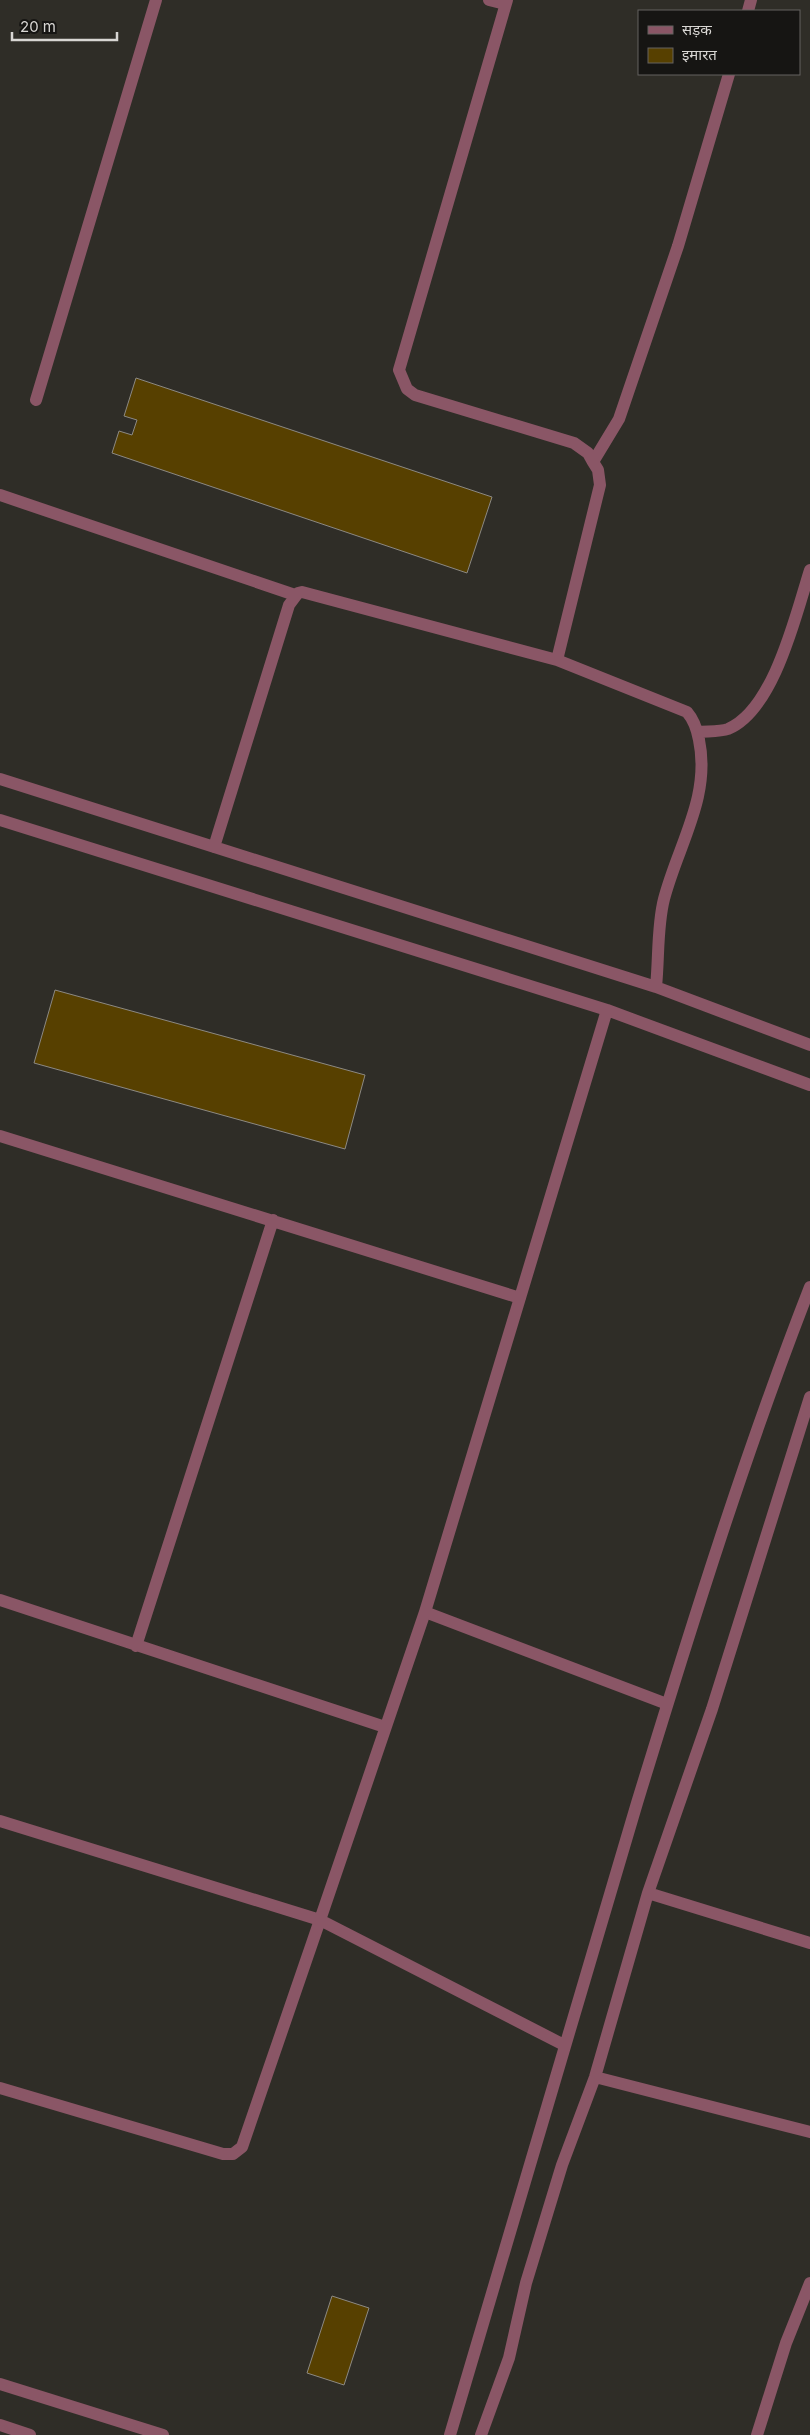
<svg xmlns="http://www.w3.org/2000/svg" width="810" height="2435" font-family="Inter,'Noto Sans Devanagari',sans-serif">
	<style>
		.building { fill: #574000; stroke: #8c8983 }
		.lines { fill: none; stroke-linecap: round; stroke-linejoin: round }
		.minor { stroke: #8a5666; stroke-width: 12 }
	</style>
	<rect width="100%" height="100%" fill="#2f2d27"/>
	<!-- building -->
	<path class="building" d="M136,378L492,497L467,573L112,453L119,431L132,435L137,420L124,416Z
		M55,990L365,1075L345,1149L34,1063Z
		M332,2296L369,2308L344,2385L307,2373Z"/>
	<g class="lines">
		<!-- minor -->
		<path class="minor" d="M489,0L505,4
			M507,0L399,370L407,389L415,395L574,443L588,453L593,462L598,470L600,485L557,660
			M748,11L751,0
			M36,400L156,0
			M593,462L619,419L678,246L729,74
			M0,495L295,595
			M698,732C707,731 720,732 728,729C774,710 796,614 810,570
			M0,779L656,987L810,1045
			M0,820L607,1010L810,1085
			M214,847L289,605L298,593L302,592L557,660L687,712C694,720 697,729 699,740C711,797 678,845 664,899C657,926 659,958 656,987
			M607,1010L425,1612L667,1704
			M0,1136L520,1298
			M0,1600L385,1727
			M425,1612L320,1920L564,2045
			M136,1646L273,1220
			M0,1821L320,1920L242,2147L233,2154H223L0,2088
			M648,1893L810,1943
			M595,2077L810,2132
			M0,2384L163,2435
			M0,2425L30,2435
			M450,2435C512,2224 573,2013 637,1803C690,1630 744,1456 810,1287
			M481,2435L509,2358L526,2283L562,2165L595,2077L648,1893L712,1709L810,1397
			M757,2435L786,2343L810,2283"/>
	</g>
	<!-- legend -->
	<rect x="638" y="10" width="162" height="65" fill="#161513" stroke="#646260"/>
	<rect x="648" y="26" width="25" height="8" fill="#8a5666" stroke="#646260"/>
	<text x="682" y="35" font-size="15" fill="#d8d6d3">सड़क</text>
	<rect x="648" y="48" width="25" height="15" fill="#574000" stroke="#646260"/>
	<text x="682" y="60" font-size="15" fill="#d8d6d3">इमारत</text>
	<!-- scale -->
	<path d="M12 32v8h105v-8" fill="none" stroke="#d8d6d3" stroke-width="2.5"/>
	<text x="20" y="32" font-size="15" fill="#d8d6d3" stroke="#161513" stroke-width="4" paint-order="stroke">20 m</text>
</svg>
